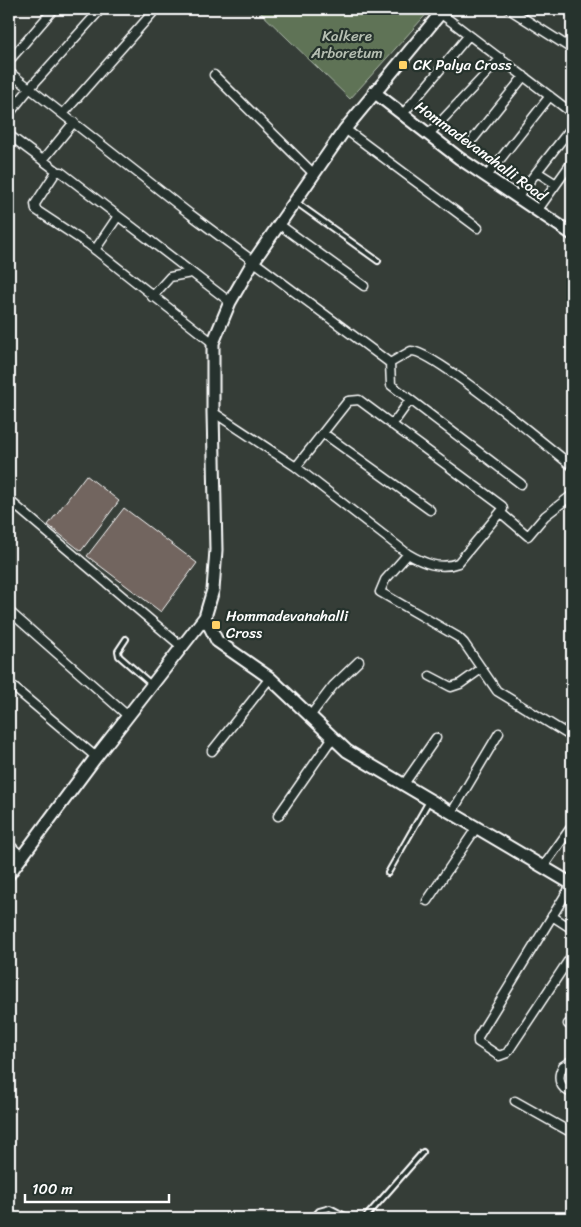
<svg xmlns="http://www.w3.org/2000/svg" width="581" height="1227" font-family="Sriracha,sans-serif">
	<style>
		.green { fill: #5e7357; stroke: #aeb9ab }
		.building { fill: #72655f; stroke: #fff }
		.lines { fill: none; stroke-linecap: round; stroke-linejoin: round }
		.lane-casing { stroke: #fff; stroke-width: 8 }
		.street-casing { stroke: #fff; stroke-width: 11 }
		.secondary-casing { stroke: #fff; stroke-width: 15 }
		.lane { stroke: #26332d; stroke-width: 4 }
		.street { stroke: #26332d; stroke-width: 8 }
		.secondary { stroke: #26332d; stroke-width: 11 }
		.poi-dot { fill: #ffd166; stroke: #26332d; stroke-width: 2 }
		.labels { text-anchor: middle; stroke-width: 4.5; stroke-linejoin: round; paint-order: stroke }
		.park-label { font-size: 15px; fill: #b7c0b3; stroke: #26332d }
		.poi-label { font-size: 15px; fill: #fff; stroke: #26332d; text-anchor: start }
		.street-label { font-size: 15px; fill: #fff; stroke: #26332d }
	</style>
	<rect width="100%" height="100%" fill="#353d37"/>
	<filter id="ink" filterUnits="userSpaceOnUse"><feTurbulence type="fractalNoise" baseFrequency=".02" numOctaves="2"/><feDisplacementMap in="SourceGraphic" scale="10" xChannelSelector="R" yChannelSelector="G"/><feConvolveMatrix kernelMatrix="1 2 1 2 8 2 1 2 1" color-interpolation-filters="sRGB"/></filter>
	<g filter="url(#ink)">
		<!-- green -->
		<path class="green" d="M257,9H431L350,99Z"/>
		<!-- building -->
		<path class="building" d="M86,475L119,501L81,551L48,525Z
			M124,508L197,563L161,612L87,556Z"/>
		<g class="lines">
			<defs>
				<path id="lane" d="M297,203L378,261
					M126,639L118,651L119,656L151,684
					M388,873L429,801
					M313,1218L319,1211L330,1208L349,1218
					M365,1218L423,1152"/>
				<path id="street" d="M509,9L572,49
					M440,13L572,113
					M9,61L54,9
					M9,72L190,214L390,363
					M214,75L314,174
					M9,114L29,89L101,9
					M63,114L156,9
					M403,114L469,35
					M345,129L478,228
					M429,134L501,58
					M9,135L57,171
					M474,138L524,76
					M43,160L74,122
					M537,172L556,184
					M487,176L550,96
					M517,197L572,127
					M537,211L572,162
					M280,225L364,286
					M95,250L118,216
					M152,297L170,277L191,273
					M213,343L89,245L36,210L35,204L56,172H61L230,302
					M390,363L411,351C433,350 548,447 572,466
					M390,363L391,385L521,484
					M213,412L296,467L408,554C423,563 440,570 458,563L503,509L502,506L359,400L348,401L296,467
					M392,425L410,400
					M323,433L430,510
					M9,500L181,646
					M501,513L528,536L545,516L572,495
					M408,554L385,580L380,592L458,637L464,643L497,691L572,737
					M9,611L128,716
					M430,676L451,687L460,684L481,669
					M12,686L96,757
					M310,716L333,686L359,661
					M212,751L270,678
					M404,784L436,738
					M452,812L499,733
					M278,816L333,737
					M9,844L22,857
					M543,867L572,826
					M572,884L478,1037V1042L499,1056L507,1053L572,955
					M427,901L477,827
					M552,916L572,929
					M568,1024L572,1027
					M572,1060L563,1066C556,1078 560,1089 572,1093
					M515,1101L572,1133"/>
				<path id="secondary" d="M444,9L345,129L253,262L230,302L213,343V412L216,550L213,590L205,617L217,641L270,678L347,751L572,884
					M374,92L459,158L572,234
					M9,874L96,757L205,617"/>
			</defs>
			<!-- lane casing -->
			<use href="#lane" class="lane-casing"/>
			<!-- street casing -->
			<use href="#street" class="street-casing"/>
			<!-- secondary casing -->
			<use href="#secondary" class="secondary-casing"/>
			<!-- lane -->
			<use href="#lane" class="lane"/>
			<!-- street -->
			<use href="#street" class="street"/>
			<!-- secondary -->
			<use href="#secondary" class="secondary"/>
		</g>
	</g>
	<!-- markers -->
	<g class="poi-dot">
		<rect x="398" y="60" width="10" height="10" rx="2.5"/>
		<rect x="211" y="620" width="10" height="10" rx="2.5"/>
	</g>
	<g class="labels">
		<!-- park labels -->
		<g class="park-label">
			<text x="347" y="41">Kalkere<tspan x="347" dy="17">Arboretum</tspan></text>
		</g>
		<!-- poi labels -->
		<g class="poi-label">
			<text x="413" y="70">CK Palya Cross</text>
			<text x="226" y="621">Hommadevanahalli<tspan x="226" dy="17">Cross</tspan></text>
		</g>
		<!-- street labels -->
		<g class="street-label">
			<text transform="translate(481 151) rotate(36)" y="5">Hommadevanahalli Road</text>
		</g>
	</g>
	<!-- margin -->
	<rect width="581" height="1227" fill="none" stroke="#26332d" stroke-width="30"/>
	<rect x="15" y="15" width="551" height="1197" fill="none" stroke="#fff" stroke-width="2" filter="url(#ink)"/>
	<!-- scale -->
	<path d="M25 1194v8h144v-8" fill="none" stroke="#ffffff" stroke-width="2.5"/>
	<text x="32" y="1194" font-size="15" fill="#ffffff" stroke="#26332d" stroke-width="4" paint-order="stroke">100 m</text>
</svg>
